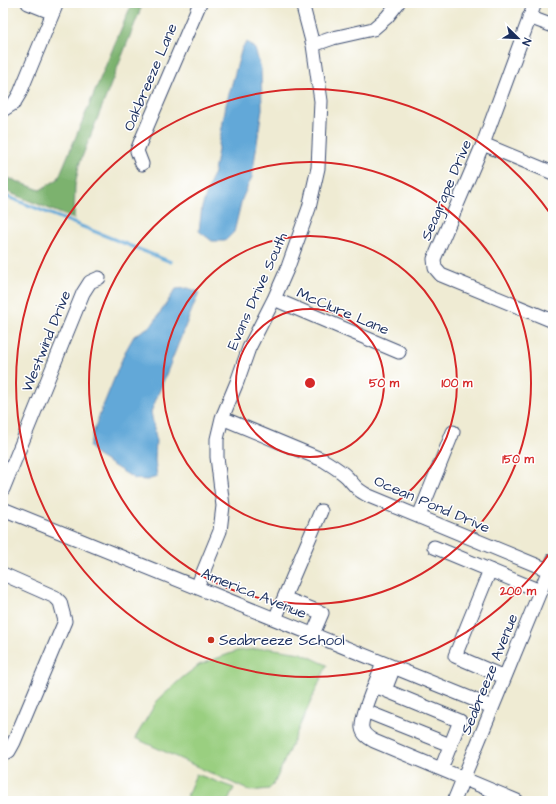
<svg xmlns="http://www.w3.org/2000/svg" width="556" height="804" font-family="'Architects Daughter',sans-serif">
	<style>
		.green { fill: #9acf80; stroke: #5a7f6f }
		.forest { fill: #7bb26e; stroke: #4b7066 }
		.water { fill: #62a8d8; stroke: #3e6c9b }
		.lines { fill: none; stroke-linecap: round; stroke-linejoin: round }
		.stream { stroke: #62a8d8; stroke-width: 3 }
		.minor-casing { stroke: #3b4b70; stroke-width: 15 }
		.minor { stroke: #fff; stroke-width: 13 }
		.ring { fill: none; stroke: #d62828; stroke-width: 2 }
		.poi-dot { fill: #c8321e; stroke: #fff; stroke-width: 1.5 }
		.labels { text-anchor: middle; stroke-width: 3; stroke-linejoin: round; paint-order: stroke }
		.street-label { font-size: 15px; fill: #1b2f5e; stroke: #fff }
		.poi-label { font-size: 15px; fill: #1b2f5e; stroke: #fff; text-anchor: start }
		.centre { fill: #d62828; stroke: #fff; stroke-width: 2 }
		.ring-label { font-size: 12px; text-anchor: middle; font-weight: bold; fill: #d62828; stroke: #fff; stroke-width: 3; stroke-linejoin: round; paint-order: stroke }
	</style>
	<rect width="100%" height="100%" fill="#fff"/>
	<filter id="ink" filterUnits="userSpaceOnUse"><feTurbulence type="fractalNoise" baseFrequency=".025" numOctaves="2"/><feDisplacementMap in="SourceGraphic" scale="8" xChannelSelector="R" yChannelSelector="G"/><feConvolveMatrix kernelMatrix="1 2 1 2 8 2 1 2 1" color-interpolation-filters="sRGB"/></filter>
	<filter id="wash" filterUnits="userSpaceOnUse"><feTurbulence type="fractalNoise" baseFrequency=".012" numOctaves="4" result="noise"/><feDisplacementMap in="SourceGraphic" scale="16" xChannelSelector="R" yChannelSelector="G"/><feGaussianBlur stdDeviation="0.9" result="paint"/><feColorMatrix in="noise" values="0 0 0 0 0 0 0 0 0 0 0 0 0 0 0 0 0 1.4 0 .05"/><feComposite in="paint" operator="in"/></filter>
	<g filter="url(#wash)">
		<rect width="100%" height="100%" fill="#efebd3"/>
		<!-- green -->
		<path class="green" d="M268,648L301,653L327,665L274,784L269,789L250,791L135,738L157,701L182,678L199,665L237,651Z
			M196,774L234,788L228,801H193L186,798Z"/>
		<!-- forest -->
		<path class="forest" d="M132,3H143L79,165L75,186L74,219L3,190V176L40,190L58,179Z"/>
		<!-- water -->
		<path class="water" d="M247,42L255,49L261,69L262,109L252,177L242,199L234,232L225,241H212L199,231L202,207L214,172L226,105L242,48Z
			M188,288L199,292L151,412L156,438L155,460L157,477L147,480L135,479L96,455L89,446L99,416L125,352L134,336L152,325L176,289Z"/>
		<g class="lines">
			<!-- stream -->
			<path class="stream" d="M3,195L171,262"/>
		</g>
	</g>
	<g filter="url(#ink)">
		<g class="lines">
			<defs>
				<path id="minor" d="M28,3L53,13
					M535,3L483,144L434,259L435,268L441,275L553,321
					M529,17L553,26
					M313,45L333,38L373,29L387,17L398,3
					M3,110L14,103L20,93L57,3
					M483,144L553,173
					M142,164L137,151L140,143L200,3
					M274,299L399,352
					M222,418L323,460C331,465 340,470 347,477C356,487 356,489 369,496L548,570
					M3,489L83,293L90,282L99,278
					M3,509L492,707
					M419,516L453,432
					M434,547L540,591
					M490,570L455,656L504,677
					M3,574L55,597L60,602L65,621L14,742L9,751L3,755
					M197,587L220,531L223,506L217,457V439L222,418L237,382L249,348L274,299L288,267L309,208L318,168L321,101L313,45L302,3
					M284,598L322,613L313,634
					M275,619L321,511
					M383,663C379,675 360,717 362,728C363,735 369,738 374,741L517,801
					M375,686L460,721L441,769
					M385,690L394,667
					M365,711L450,745
					M454,801L553,560"/>
			</defs>
			<!-- minor casing -->
			<use href="#minor" class="minor-casing"/>
			<!-- minor -->
			<use href="#minor" class="minor"/>
		</g>
	</g>
	<!-- distance rings -->
	<g class="ring">
		<circle cx="310" cy="383" r="74"/>
		<circle cx="310" cy="383" r="147"/>
		<circle cx="310" cy="383" r="221"/>
		<path d="M552 550A294 294 0 1 1 552 216"/>
	</g>
	<!-- markers -->
	<circle class="poi-dot" cx="211" cy="640" r="4"/>
	<g class="labels">
		<!-- street labels -->
		<g class="street-label">
			<text transform="translate(150 77) rotate(-67)" y="5">Oakbreeze Lane</text>
			<text transform="translate(446 190) rotate(-67)" y="5">Seagrape Drive</text>
			<text transform="translate(257 291) rotate(-66)" y="5">Evans Drive South</text>
			<text transform="translate(343 311) rotate(23)" y="5">McClure Lane</text>
			<text transform="translate(46 341) rotate(-68)" y="5">Westwind Drive</text>
			<text transform="translate(432 504) rotate(23)" y="5">Ocean Pond Drive</text>
			<text transform="translate(254 593) rotate(22)" y="5">America Avenue</text>
			<text transform="translate(489 674) rotate(-68)" y="5">Seabreeze Avenue</text>
		</g>
		<!-- poi labels -->
		<g class="poi-label">
			<text x="219" y="645">Seabreeze School</text>
		</g>
	</g>
	<circle cx="310" cy="383" r="6" class="centre"/>
	<g class="ring-label">
		<text x="384" y="387">50 m</text>
		<text x="457" y="387">100 m</text>
		<text x="518" y="463">150 m</text>
		<text x="518" y="595">200 m</text>
	</g>
	<!-- margin -->
	<rect width="556" height="804" fill="none" stroke="#fff" stroke-width="16"/>
	<!-- north arrow -->
	<g transform="translate(518 38) rotate(113)" stroke="#ffffff" stroke-width="3" paint-order="stroke">
	<path d="M0-3L7 15L0 10L-7 15Z" fill="#1b2f5e"/>
	<text y="-6" font-size="11" font-weight="bold" text-anchor="middle" fill="#1b2f5e">N</text>
	</g>
</svg>
